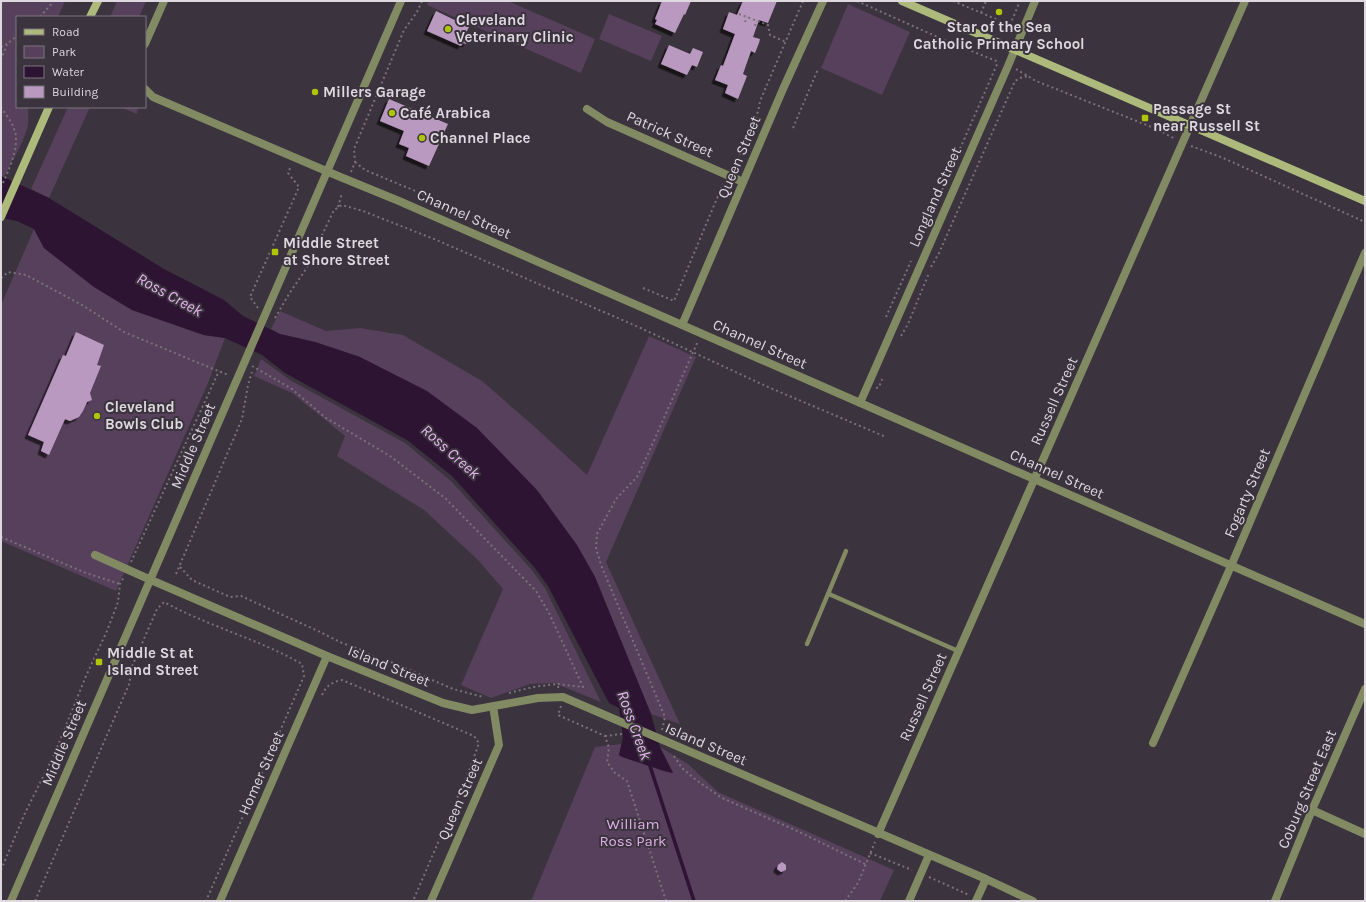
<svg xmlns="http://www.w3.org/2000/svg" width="1366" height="902" font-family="Karla,sans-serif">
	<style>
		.green { fill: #56405b }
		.water { fill: #2e1433 }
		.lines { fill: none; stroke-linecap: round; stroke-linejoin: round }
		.stream { stroke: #2e1433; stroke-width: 3.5 }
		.building { fill: #ba99c0; filter: url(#shadow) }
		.path { stroke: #7a727b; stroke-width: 2; stroke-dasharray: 2 3; stroke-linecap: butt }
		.lane { stroke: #828a63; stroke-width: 4.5 }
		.street { stroke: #828a63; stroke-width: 8 }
		.secondary { stroke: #adba7b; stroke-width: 8 }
		.poi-dot { fill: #aec508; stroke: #3b333d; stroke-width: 1.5 }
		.labels { text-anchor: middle; stroke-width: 4; stroke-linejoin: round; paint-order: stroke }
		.poi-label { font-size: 15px; font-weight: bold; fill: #ded8df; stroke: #3b333d; text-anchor: start }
		.street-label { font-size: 15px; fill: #ded8df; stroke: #3b333d }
		.park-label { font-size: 15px; fill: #e0afe9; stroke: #3b333d }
		.water-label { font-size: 16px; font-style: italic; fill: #e8b6f1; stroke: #3b333d }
	</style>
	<defs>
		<filter id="shadow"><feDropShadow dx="-3.5" dy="3.5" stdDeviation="0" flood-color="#0009"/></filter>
	</defs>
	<rect width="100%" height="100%" fill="#3b333d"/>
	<!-- green -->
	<path class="green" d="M1,1H65L58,17H17V107H28C28,114 29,122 27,129C22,146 12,161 4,177L1,176Z
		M117,1H146L139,17H110Z
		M428,1H508L595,39L581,73L427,5Z
		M848,4L910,32L882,95L821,68Z
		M609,14L662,36L651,61L599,39Z
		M68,107H90L49,198L31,189Z
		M120,107H138L137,114Z
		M34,229L44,248L94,287L132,310L203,335L225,338L208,383L116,591L1,541V305Z
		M280,311L326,331L360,328L403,335L482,381L536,428L587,475L649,336L696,357L606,562L680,724L651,714L595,577L577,546L538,491L360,357L315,342L280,334L271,329Z
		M261,359L290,380L405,443L451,481L531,569L545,588L601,702L554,683L530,684L491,698L461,685L503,589L478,560L424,510L337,456L345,436L292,393L254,376Z
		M622,744L619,755L664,771L673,773L660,747L688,764L718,792L894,870L880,901H531L595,747Z"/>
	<!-- water -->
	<path class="water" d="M1,176L49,198L164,269L224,300L243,316L280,334L315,342L360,357L427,391L477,428L536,489L577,545L595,577L651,714L660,747L673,773L664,771L622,757L619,755L623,737L619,708L609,703L548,586L535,568L452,476L407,440L285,373L262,355L225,338L204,335L132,310L94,287L44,248L34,229L17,221L1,218Z"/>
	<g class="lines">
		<!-- stream -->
		<path class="stream" d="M649,763L694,901"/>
	</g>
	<!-- building -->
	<path class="building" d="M662,1H691L685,15L684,14L675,33L655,24L657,20L655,19Z
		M743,1H777L768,23L759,20L753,37L760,39L759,43L755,53L751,51L743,74L747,76L738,99L725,93L728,85L715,80L721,65L723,66L735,34L723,29L729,12L737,15Z
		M436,11L469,27L465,35L469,36L466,44L463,43L461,46L427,31Z
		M669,45L690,54L693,48L703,52L697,67L692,65L687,75L661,64Z
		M389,99L448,124L429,166L406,156L409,148L399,144L404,131L380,121Z
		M76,332L104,345L97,365L101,366L90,393L92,400L87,402L83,411L79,417L70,421L65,419L49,455L41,451L44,442L28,435L63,355L66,356Z
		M782,862L786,865V870L781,872L777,869L778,865Z"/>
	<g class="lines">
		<!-- path -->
		<path class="path" d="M857,1L951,43L999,62
			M953,1L1015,27
			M981,13L986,1
			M739,14L768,25L770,35L786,42
			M40,17L54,1
			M745,22L747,17
			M1010,25L1020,1
			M755,26L757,21
			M1,47L7,44
			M1,60L7,44L17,36
			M1016,69L1036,81L1159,130L1175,139
			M1,107C5,114 12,121 14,129C21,145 8,172 1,187
			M793,128L818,69
			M1191,146L1221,157L1365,222
			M355,162L365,170L449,205L479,219
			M732,168C744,149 757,123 760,101L803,1
			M351,172L355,162L354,149L404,30L417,12L422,1
			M338,207L342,193
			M928,222L998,62
			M931,267L939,253L1015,81L1020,78L1028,76
			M1,278L8,272L26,275L82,305L124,332L228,375
			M643,288L674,301L723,184
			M258,308L250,297L299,187L288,173L291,166
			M886,317L911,261
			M275,318L289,294L306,269L334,210L342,205L363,211L434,239L634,325L768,387L886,437
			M901,336L908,324L929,273
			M252,366L292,389L326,418L390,456L445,498L536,591L549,613L583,687L557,684L559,689
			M876,388L879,387L883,377
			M1,537L86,573L120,584
			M131,562L219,371
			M180,567L192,580L230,597L241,596L318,631L342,643L359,649L384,662H391L453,689L483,697
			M176,574L242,419L248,385L252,372
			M509,693L533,687L557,684
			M322,695C326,686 332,682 342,680L474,736L479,743L470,768L413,901
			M561,706L558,715L605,736L609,748L607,762L615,773L627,781L666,901
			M662,730L665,717L601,565L596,548L597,534L616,499L637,477L648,454L698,341
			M605,736L622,734
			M674,756L682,768L696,780L722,798L793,829L865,864
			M870,853L912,870
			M1,870L25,813L54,755L86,676L107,631L118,602L120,584L124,577
			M929,877L969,895
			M35,901L130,682V671L157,609L164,602C208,626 258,639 302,664L304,676L206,901
			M845,901L858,883L875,842"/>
		<!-- lane -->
		<path class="lane" d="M829,594L958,651
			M807,644L846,551"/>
		<!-- street -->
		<path class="street" d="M145,44L164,1
			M145,89L153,97L338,176L399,201L1365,624
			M587,109L607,122L743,182
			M682,325L783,89L823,1
			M860,403L1008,66L1035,1
			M95,555L151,580L327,656L443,703L472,710L538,698L563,697L986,879L1033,901
			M1153,743L1231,566L1365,253
			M1312,810L1365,834
			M878,834L1245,1
			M11,901L401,1
			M220,901L327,656
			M431,901L499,745L493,706
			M909,901L929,855
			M976,901L986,879
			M1275,901L1312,810L1365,689"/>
		<!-- secondary -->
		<path class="secondary" d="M902,1L1365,201
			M90,17L98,1
			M1,217L49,107"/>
	</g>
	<!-- markers -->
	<g class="poi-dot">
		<circle cx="999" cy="12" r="4"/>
		<circle cx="448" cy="29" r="4"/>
		<circle cx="315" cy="92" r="4"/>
		<circle cx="392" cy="113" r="4"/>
		<rect x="1141" y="114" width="8" height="8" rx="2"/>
		<circle cx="422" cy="138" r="4"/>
		<rect x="271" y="248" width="8" height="8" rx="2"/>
		<circle cx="97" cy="416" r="4"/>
		<rect x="95" y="658" width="8" height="8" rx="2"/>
	</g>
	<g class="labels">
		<!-- poi labels -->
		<g class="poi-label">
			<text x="456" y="25">Cleveland<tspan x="456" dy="17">Veterinary Clinic</tspan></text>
			<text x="999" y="32" text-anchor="middle">Star of the Sea<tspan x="999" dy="17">Catholic Primary School</tspan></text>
			<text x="323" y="97">Millers Garage</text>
			<text x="1153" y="114">Passage St<tspan x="1153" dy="17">near Russell St</tspan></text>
			<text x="400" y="118">Café Arabica</text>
			<text x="430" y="143">Channel Place</text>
			<text x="283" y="248">Middle Street<tspan x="283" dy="17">at Shore Street</tspan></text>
			<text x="105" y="412">Cleveland<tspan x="105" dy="17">Bowls Club</tspan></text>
			<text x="107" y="658">Middle St at<tspan x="107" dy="17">Island Street</tspan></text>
		</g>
		<!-- street labels -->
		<g class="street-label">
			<text transform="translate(670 134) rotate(24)" y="5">Patrick Street</text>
			<text transform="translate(739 157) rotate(-67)" y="5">Queen Street</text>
			<text transform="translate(935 197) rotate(-66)" y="5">Longland Street</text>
			<text transform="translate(464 214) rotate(24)" y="5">Channel Street</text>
			<text transform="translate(760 344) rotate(24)" y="5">Channel Street</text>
			<text transform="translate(1054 401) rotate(-66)" y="5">Russell Street</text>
			<text transform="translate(193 446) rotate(-67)" y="5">Middle Street</text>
			<text transform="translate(1057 474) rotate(24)" y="5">Channel Street</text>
			<text transform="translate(1247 493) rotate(-67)" y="5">Fogarty Street</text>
			<text transform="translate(389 666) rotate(22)" y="5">Island Street</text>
			<text transform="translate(923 697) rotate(-66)" y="5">Russell Street</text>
			<text transform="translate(64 743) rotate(-67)" y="5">Middle Street</text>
			<text transform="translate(706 744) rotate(23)" y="5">Island Street</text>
			<text transform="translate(261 773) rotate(-66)" y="5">Homer Street</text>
			<text transform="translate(1307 789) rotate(-67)" y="5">Coburg Street East</text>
			<text transform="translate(460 799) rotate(-66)" y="5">Queen Street</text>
		</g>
		<!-- park labels -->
		<g class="park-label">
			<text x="633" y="829">William<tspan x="633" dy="17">Ross Park</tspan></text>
		</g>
		<!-- water labels -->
		<g class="water-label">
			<text transform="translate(170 294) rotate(29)" y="6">Ross Creek</text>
			<text transform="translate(451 451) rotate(42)" y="6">Ross Creek</text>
			<text transform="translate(635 725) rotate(70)" y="6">Ross Creek</text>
		</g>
	</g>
	<!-- border -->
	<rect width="1366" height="902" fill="none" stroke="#ded8df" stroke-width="4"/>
	<!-- legend -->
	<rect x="16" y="16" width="130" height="92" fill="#3b333d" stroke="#7c757e"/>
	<rect x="24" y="29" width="20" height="6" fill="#adba7b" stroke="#7c757e"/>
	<text x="52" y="36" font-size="12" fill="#ded8df">Road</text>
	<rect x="24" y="46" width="20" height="12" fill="#56405b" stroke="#7c757e"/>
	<text x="52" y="56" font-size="12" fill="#ded8df">Park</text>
	<rect x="24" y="66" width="20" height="12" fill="#2e1433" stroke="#7c757e"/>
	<text x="52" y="76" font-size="12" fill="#ded8df">Water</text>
	<rect x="24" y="86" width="20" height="12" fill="#ba99c0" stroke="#7c757e"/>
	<text x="52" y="96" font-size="12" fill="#ded8df">Building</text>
</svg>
